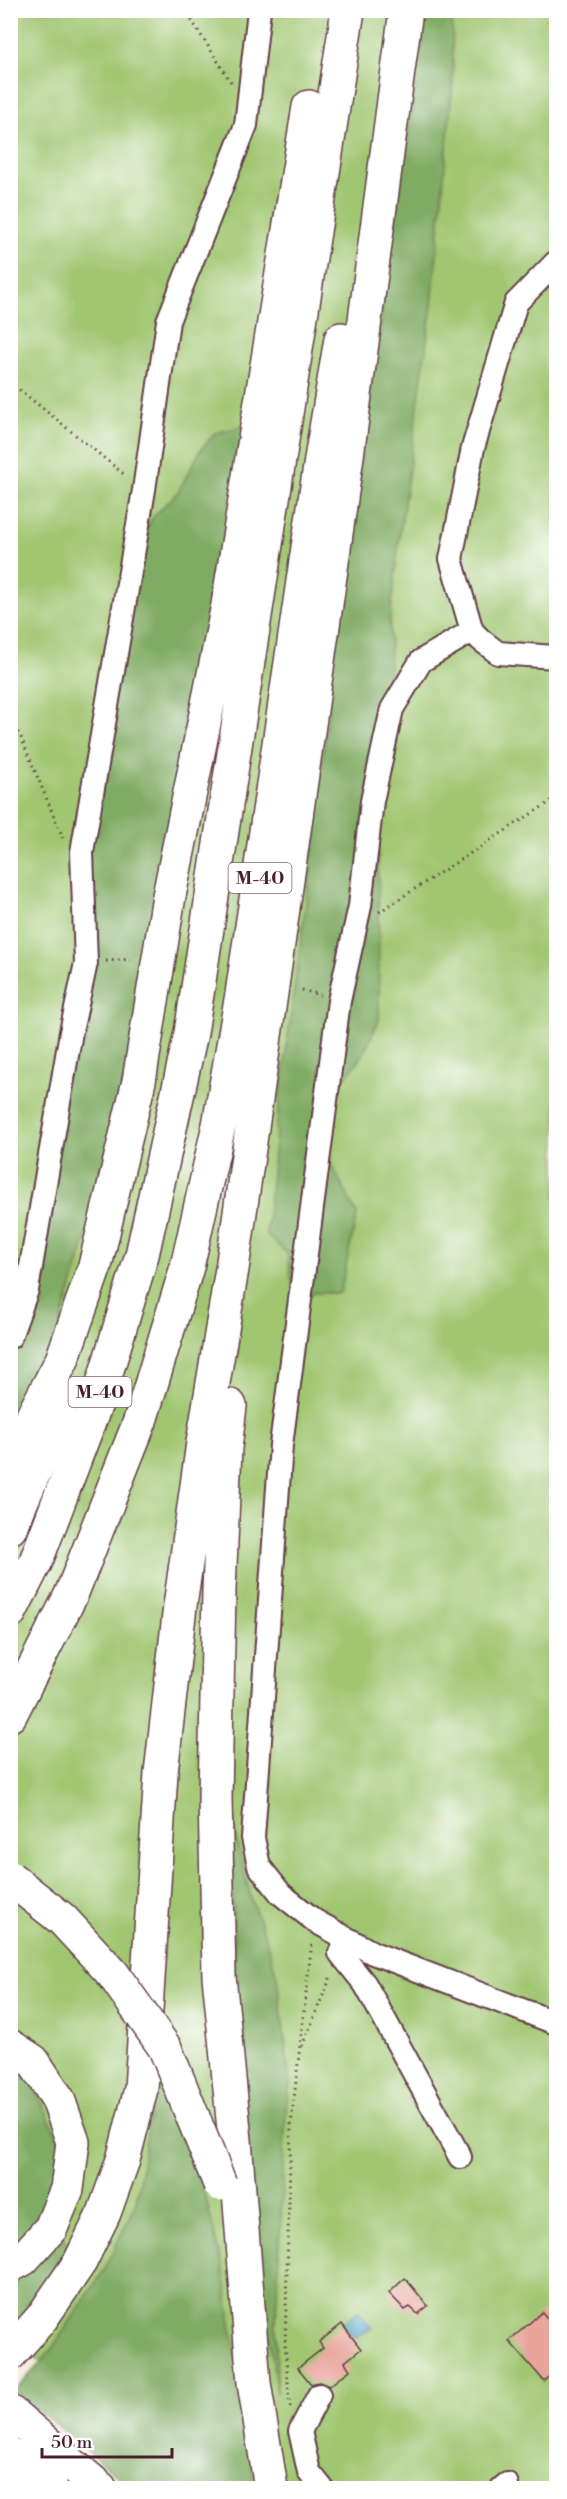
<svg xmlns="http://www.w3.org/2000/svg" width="567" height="2499" font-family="'Libre Bodoni',serif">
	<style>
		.green { fill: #a0c671; stroke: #75724e; stroke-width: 1.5 }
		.forest { fill: #80ab63; stroke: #656547; stroke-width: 1.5 }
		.water { fill: #50a4cc; stroke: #4d627c; stroke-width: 1.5 }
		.building { fill: #e9a59c }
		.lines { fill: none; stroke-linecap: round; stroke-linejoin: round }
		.minor-casing { stroke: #633e45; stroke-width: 26 }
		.highway-casing { stroke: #633e45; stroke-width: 36 }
		.path { stroke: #633e45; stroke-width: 3; stroke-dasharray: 1.5 4.5; stroke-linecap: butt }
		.minor { stroke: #fff; stroke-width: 22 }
		.highway { stroke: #fff; stroke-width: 33 }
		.highway-bridge-casing { stroke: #633e45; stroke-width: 36; stroke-linecap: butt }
		.highway-bridge { stroke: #fff; stroke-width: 33 }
		.labels { text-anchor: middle; stroke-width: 5; stroke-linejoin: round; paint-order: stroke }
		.shield { fill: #fff; stroke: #80626b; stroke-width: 1.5 }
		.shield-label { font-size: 18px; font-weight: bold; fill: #4a1f2b }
	</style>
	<rect width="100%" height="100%" fill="#fff"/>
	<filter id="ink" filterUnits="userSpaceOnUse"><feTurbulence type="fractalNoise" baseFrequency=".0167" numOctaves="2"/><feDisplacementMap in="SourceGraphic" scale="12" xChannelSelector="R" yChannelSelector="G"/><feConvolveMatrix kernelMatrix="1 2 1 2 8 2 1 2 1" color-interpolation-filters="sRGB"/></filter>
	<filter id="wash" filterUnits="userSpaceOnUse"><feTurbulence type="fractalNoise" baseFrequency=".008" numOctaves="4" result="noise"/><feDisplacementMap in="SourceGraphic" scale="24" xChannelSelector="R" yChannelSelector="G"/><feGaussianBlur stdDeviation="1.35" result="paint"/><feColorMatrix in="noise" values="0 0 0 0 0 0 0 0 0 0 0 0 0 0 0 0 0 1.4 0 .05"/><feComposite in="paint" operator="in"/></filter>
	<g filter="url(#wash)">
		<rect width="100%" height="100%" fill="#f2ecd6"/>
		<!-- green -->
		<path class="green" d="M10,11H556V2488H182L11,2335Z"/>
		<!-- forest -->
		<path class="forest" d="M426,11H452L453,82L432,305L399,540L390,620L389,694L378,829L379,1020L361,1058L333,1092L320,1143L357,1214L340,1293H294L287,1253L266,1235L278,1112L311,865L341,593Z
			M246,426L109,1164L48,1366L11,1432V1350L27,1296L70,1041L85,850L135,544L154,516L178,492L200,451L215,433Z
			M231,1816L250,1895L266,1939L277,1977L290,2082L286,2108L276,2322L277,2394L236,2084Z
			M11,2058L29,2074L63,2149L56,2192L11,2256Z
			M161,2067L197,2162L224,2273L255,2488H132L15,2391L49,2353L105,2269L136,2202L153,2097Z
			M62,2236L69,2244L53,2275L11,2333V2281Z"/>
		<!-- water -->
		<path class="water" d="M358,2311L372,2328L356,2338L342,2324Z"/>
		<g id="blocks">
			<!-- building -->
			<path class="building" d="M405,2278L428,2306L418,2314L410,2307L405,2310L389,2293Z
				M542,2312L556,2329V2370L544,2381L509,2341Z
				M342,2324L361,2349L345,2362L350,2370L329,2386L319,2382L311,2384L298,2368L323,2348L319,2342Z"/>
		</g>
	</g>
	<g filter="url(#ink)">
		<use href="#blocks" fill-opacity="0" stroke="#633e45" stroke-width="1.5"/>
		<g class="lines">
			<defs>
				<path id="minor" d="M556,262L516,303L473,448L451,559L472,631L481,640L498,653L556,657
					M472,631L421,661L392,709L372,801L360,906L339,1001L281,1445L253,1838L259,1866L281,1894L315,1921L373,1953L556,2023
					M10,1337L27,1290L71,1032L86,963L82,852L144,490L168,321L246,125L259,10
					M346,1939L340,1953L365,1984L460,2157
					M319,2395L300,2431L309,2472L322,2488
					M502,2488L507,2484"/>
				<path id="highway" d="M230,1406L225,1448L219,1590L215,1798L219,1976L235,2140L254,2383L271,2488
					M10,1453L26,1429L62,1360L95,1266L139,1081L169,896L228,605L309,107
					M10,1528L45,1447L64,1394
					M10,1612L36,1561L100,1393L142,1255L191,1033L348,10
					M10,1715L71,1595L140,1421L187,1267L219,1125L242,994L322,453L341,339
					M10,2046L33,2061L58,2099L73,2142L67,2189L51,2228L23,2259L10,2266
					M10,2354L41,2319L80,2262L104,2213L123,2160L141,2089L161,1773L180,1606L203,1443L232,1269L347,456L406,10
					M10,2412L100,2488
					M10,2455L51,2488"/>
			</defs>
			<!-- minor casing -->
			<use href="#minor" class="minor-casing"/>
			<!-- highway casing -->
			<use href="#highway" class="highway-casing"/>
			<!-- path -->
			<path class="path" d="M185,10L231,82
				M10,382L125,475
				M10,723L20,735L63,838
				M379,912L556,798
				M106,961L131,959
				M302,990L320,995
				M302,2046L332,1974
				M290,2407L285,2345L291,2125L312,1941"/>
			<!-- minor -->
			<use href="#minor" class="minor"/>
			<!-- highway -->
			<use href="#highway" class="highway"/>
			<defs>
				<path id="highway-bridge" d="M10,1878L62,1919L113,1974L165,2048L220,2184"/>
			</defs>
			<!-- highway-bridge casing -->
			<use href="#highway-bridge" class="highway-bridge-casing"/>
			<!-- highway-bridge -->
			<use href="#highway-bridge" class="highway-bridge"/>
		</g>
	</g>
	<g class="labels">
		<!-- shield labels -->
		<g class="shield">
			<rect x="228.5" y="863" width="63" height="30" rx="4.5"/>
			<rect x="68.5" y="1377" width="63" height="30" rx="4.5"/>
		</g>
		<g class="shield-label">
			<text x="260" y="884">M-40</text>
			<text x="100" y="1398">M-40</text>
		</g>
	</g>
	<!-- margin -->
	<rect width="567" height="2499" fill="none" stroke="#fff" stroke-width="36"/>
	<!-- scale -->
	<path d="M42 2448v9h130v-9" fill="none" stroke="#4a1f2b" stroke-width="3"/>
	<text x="51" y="2448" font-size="18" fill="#4a1f2b" stroke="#ffffff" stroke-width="4.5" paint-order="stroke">50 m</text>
</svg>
